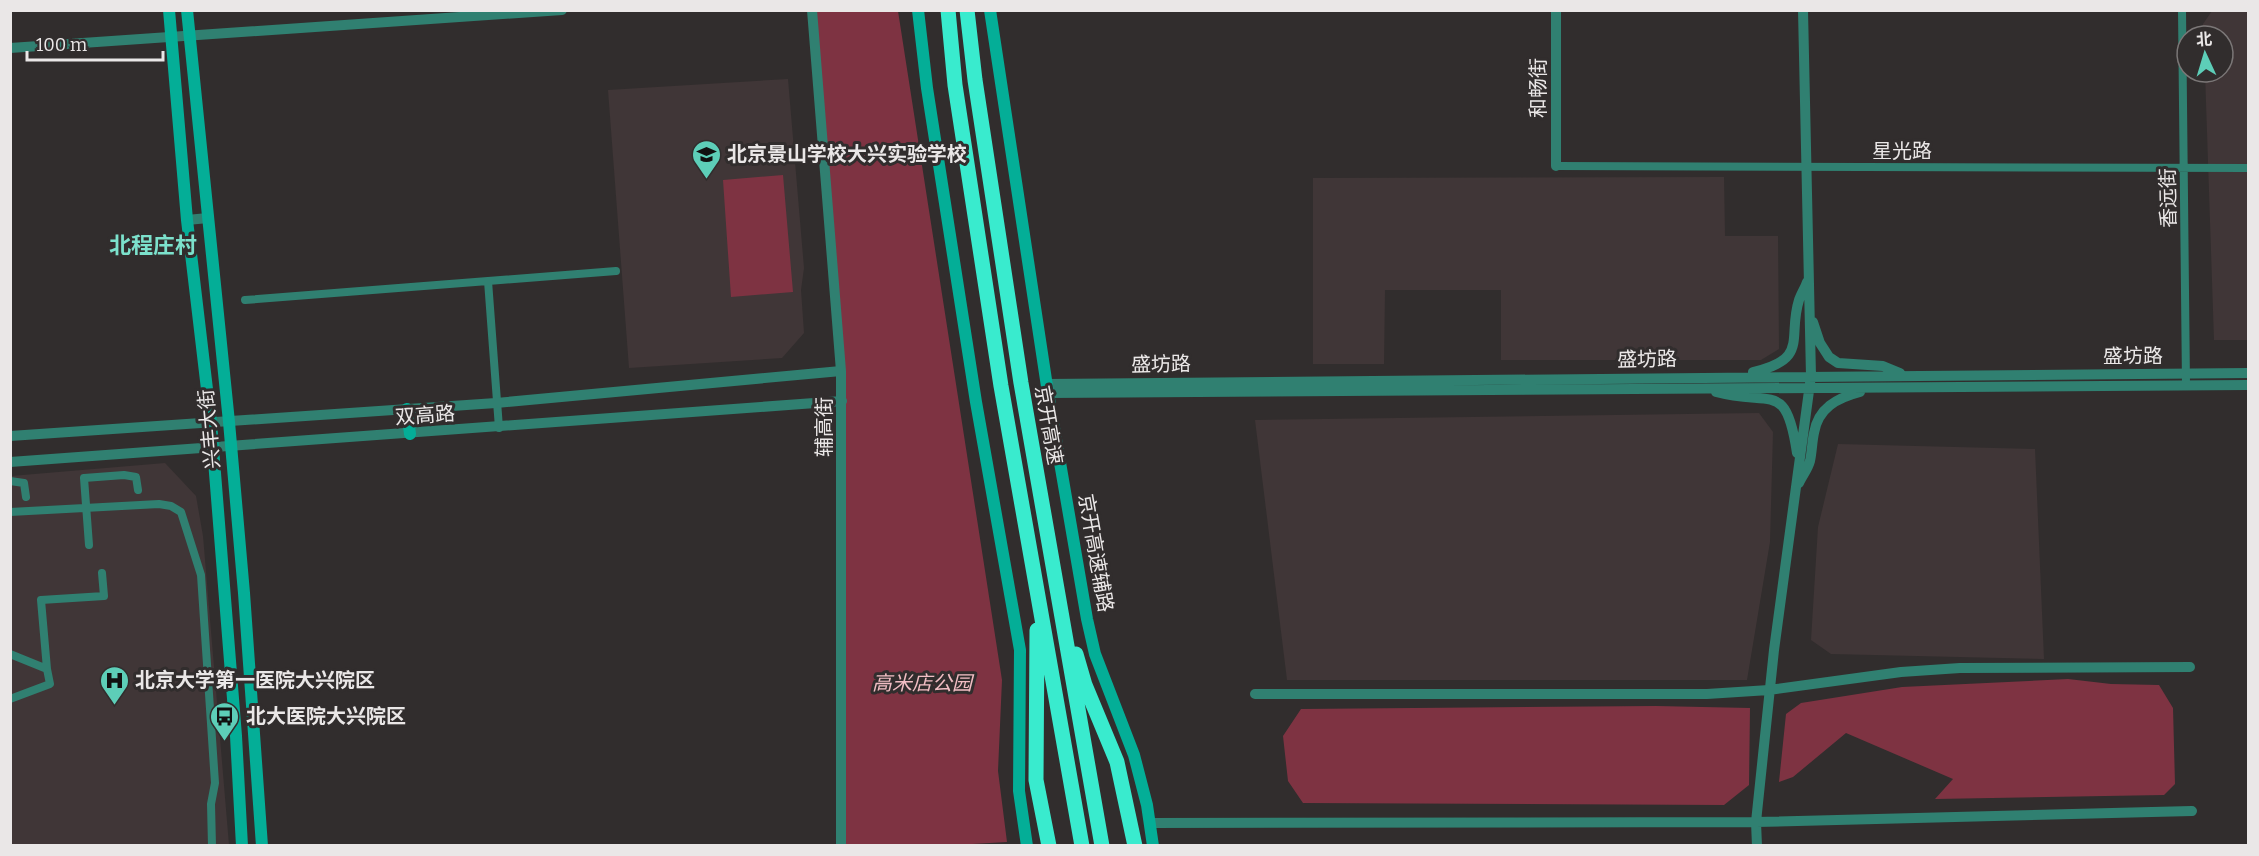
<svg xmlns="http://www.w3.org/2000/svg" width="2259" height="856" font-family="Bitter,'Noto Sans SC',serif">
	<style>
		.built { fill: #403637 }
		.green { fill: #7e3342 }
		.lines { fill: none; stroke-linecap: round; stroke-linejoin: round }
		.minor { stroke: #308071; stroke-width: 8 }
		.tertiary { stroke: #308071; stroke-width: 10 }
		.secondary { stroke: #04ae97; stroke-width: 12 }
		.motorway { stroke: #39ebce; stroke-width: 15 }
		.labels { text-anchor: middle; stroke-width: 6; stroke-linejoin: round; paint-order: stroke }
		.street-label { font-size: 20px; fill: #eae7e7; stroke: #312d2d }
		.poi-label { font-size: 20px; font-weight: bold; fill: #eae7e7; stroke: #312d2d; text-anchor: start }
		.park-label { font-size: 20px; font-style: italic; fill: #f1bdc3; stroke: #312d2d }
		.quarter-label { font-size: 22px; font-weight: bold; fill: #7ce1cc; stroke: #312d2d }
	</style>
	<rect width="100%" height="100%" fill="#312d2d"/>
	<!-- built -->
	<path class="built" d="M2212,11H2248V340H2214L2205,72H2223V36H2203V24Z
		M788,79L804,268L801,290L804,333L782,358L629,368L608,90Z
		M1724,177L1725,236H1778L1779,349L1761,360H1501V290H1385L1384,364H1313V178Z
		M1759,413L1773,432L1770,542L1747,680H1287L1255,420Z
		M1838,444L2035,449L2044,659L1831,654L1811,640L1818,527Z
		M165,463L196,496L203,536L229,845L11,846V476Z"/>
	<!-- green -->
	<path class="green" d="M812,11H898L1002,680L998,771L1007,842L938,846L841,845L842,439Z
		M783,175L793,292L731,297L723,180Z
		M2068,679L2111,684L2159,685L2173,708L2175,784L2164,795L1935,799L1953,779L1846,733L1793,777L1779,782L1786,714L1801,703L1902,687Z
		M1656,706L1750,708L1749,785L1724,805L1303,803L1288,781L1283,736L1301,709Z"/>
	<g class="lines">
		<!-- minor -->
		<path class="minor" d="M2182,10L2186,385
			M1556,166L2248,168
			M245,300L488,281
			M499,428L488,281L616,271
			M10,481L24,483L26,497
			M10,512L159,504L171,506L181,512L201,575L215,783L211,804L212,846
			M89,545L84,478L124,475L136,477L138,490
			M10,654L47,669L41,600L104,596L102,573
			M10,699L50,684L47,669"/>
		<!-- tertiary -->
		<path class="tertiary" d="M812,10L841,371V846
			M1556,10V166
			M10,48L562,10
			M187,220L208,218
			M1813,322L1820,343L1829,357L1838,363L1883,366L1900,373
			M1753,372C1810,359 1787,338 1799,300C1801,294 1805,288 1807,282
			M1046,384L2248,373
			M1716,392C1772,407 1786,379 1797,453
			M1048,393L2248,385
			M10,436L496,403L841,371
			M10,462L842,401
			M1799,483C1802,476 1808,469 1810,461C1812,452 1812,442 1814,433C1818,408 1837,398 1860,392
			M1255,694H1707L1769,690L1901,672L1960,668L2190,667
			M1149,823L1756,822L2192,811
			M1757,846L1756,822L1774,650L1811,376L1803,10"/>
		<!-- secondary -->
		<path class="secondary" d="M169,10L187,220L211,423L236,736L242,846
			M187,10L229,422L244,593L262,846
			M918,10L927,88L976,402L1020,650L1019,791L1027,846
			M990,10L1048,393L1087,619L1095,654L1134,755L1147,805L1153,846
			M407,409L410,434"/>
		<!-- motorway -->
		<path class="motorway" d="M948,10L955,85L1001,386L1082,846
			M967,10L975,80L1021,383L1102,846
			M1037,630L1036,780L1049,846
			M1076,654L1085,685L1117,762L1135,846"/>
	</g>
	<!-- icons -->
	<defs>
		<symbol id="school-pin" viewBox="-11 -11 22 30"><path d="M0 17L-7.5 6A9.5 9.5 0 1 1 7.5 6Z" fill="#5dceb8" stroke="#312d2d"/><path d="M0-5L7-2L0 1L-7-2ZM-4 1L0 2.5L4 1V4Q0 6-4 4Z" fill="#111"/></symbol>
		<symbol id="hospital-pin" viewBox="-11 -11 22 30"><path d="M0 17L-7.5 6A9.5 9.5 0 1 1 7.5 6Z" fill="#5dceb8" stroke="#312d2d"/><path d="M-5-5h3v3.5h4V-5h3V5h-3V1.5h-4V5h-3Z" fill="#111"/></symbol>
		<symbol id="bus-pin" viewBox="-11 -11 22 30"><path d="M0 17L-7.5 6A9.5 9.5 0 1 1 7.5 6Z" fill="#5dceb8" stroke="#312d2d"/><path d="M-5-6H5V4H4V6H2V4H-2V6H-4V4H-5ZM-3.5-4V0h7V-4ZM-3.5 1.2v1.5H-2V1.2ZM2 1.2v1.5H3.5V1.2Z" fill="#111"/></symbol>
	</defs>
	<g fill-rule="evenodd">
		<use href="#school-pin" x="690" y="138" width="33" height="45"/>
		<use href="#hospital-pin" x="98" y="664" width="33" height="45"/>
		<use href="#bus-pin" x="208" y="700" width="33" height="45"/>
	</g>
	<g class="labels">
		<!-- street labels -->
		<g class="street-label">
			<text transform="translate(1538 88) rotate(-90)" y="7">和畅街</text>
			<text x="1902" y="158">星光路</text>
			<text transform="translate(2168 198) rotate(-91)" y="7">香远街</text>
			<text x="2133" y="363">盛坊路</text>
			<text transform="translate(1647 359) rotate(-1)" y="7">盛坊路</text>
			<text transform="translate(1161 364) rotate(-1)" y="7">盛坊路</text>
			<text transform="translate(425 415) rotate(-4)" y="7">双高路</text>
			<text transform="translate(1049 425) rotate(80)" y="7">京开高速</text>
			<text transform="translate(824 427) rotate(-90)" y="7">辅高街</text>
			<text transform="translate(209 429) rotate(-95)" y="7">兴丰大街</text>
			<text transform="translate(1096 553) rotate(80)" y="7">京开高速辅路</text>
		</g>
		<!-- poi labels -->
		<g class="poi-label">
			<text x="727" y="161">北京景山学校大兴实验学校</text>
			<text x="135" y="687">北京大学第一医院大兴院区</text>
			<text x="246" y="723">北大医院大兴院区</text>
		</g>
		<!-- park labels -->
		<g class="park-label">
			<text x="922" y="690">高米店公园</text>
		</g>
		<!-- quarter labels -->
		<g class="quarter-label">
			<text x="153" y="253">北程庄村</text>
		</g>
	</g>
	<!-- border -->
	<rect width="2259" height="856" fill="none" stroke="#eae7e7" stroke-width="24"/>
	<!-- north arrow -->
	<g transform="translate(2205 54) rotate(356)"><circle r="28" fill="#312d2d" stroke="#7b7777" stroke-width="1.5"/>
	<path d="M0-4.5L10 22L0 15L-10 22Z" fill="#5dceb8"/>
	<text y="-9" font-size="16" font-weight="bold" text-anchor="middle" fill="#eae7e7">北</text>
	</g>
	<!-- scale -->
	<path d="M27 51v9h136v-9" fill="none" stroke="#eae7e7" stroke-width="3"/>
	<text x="36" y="51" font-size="18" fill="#eae7e7" stroke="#312d2d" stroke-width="4.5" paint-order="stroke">100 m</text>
</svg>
